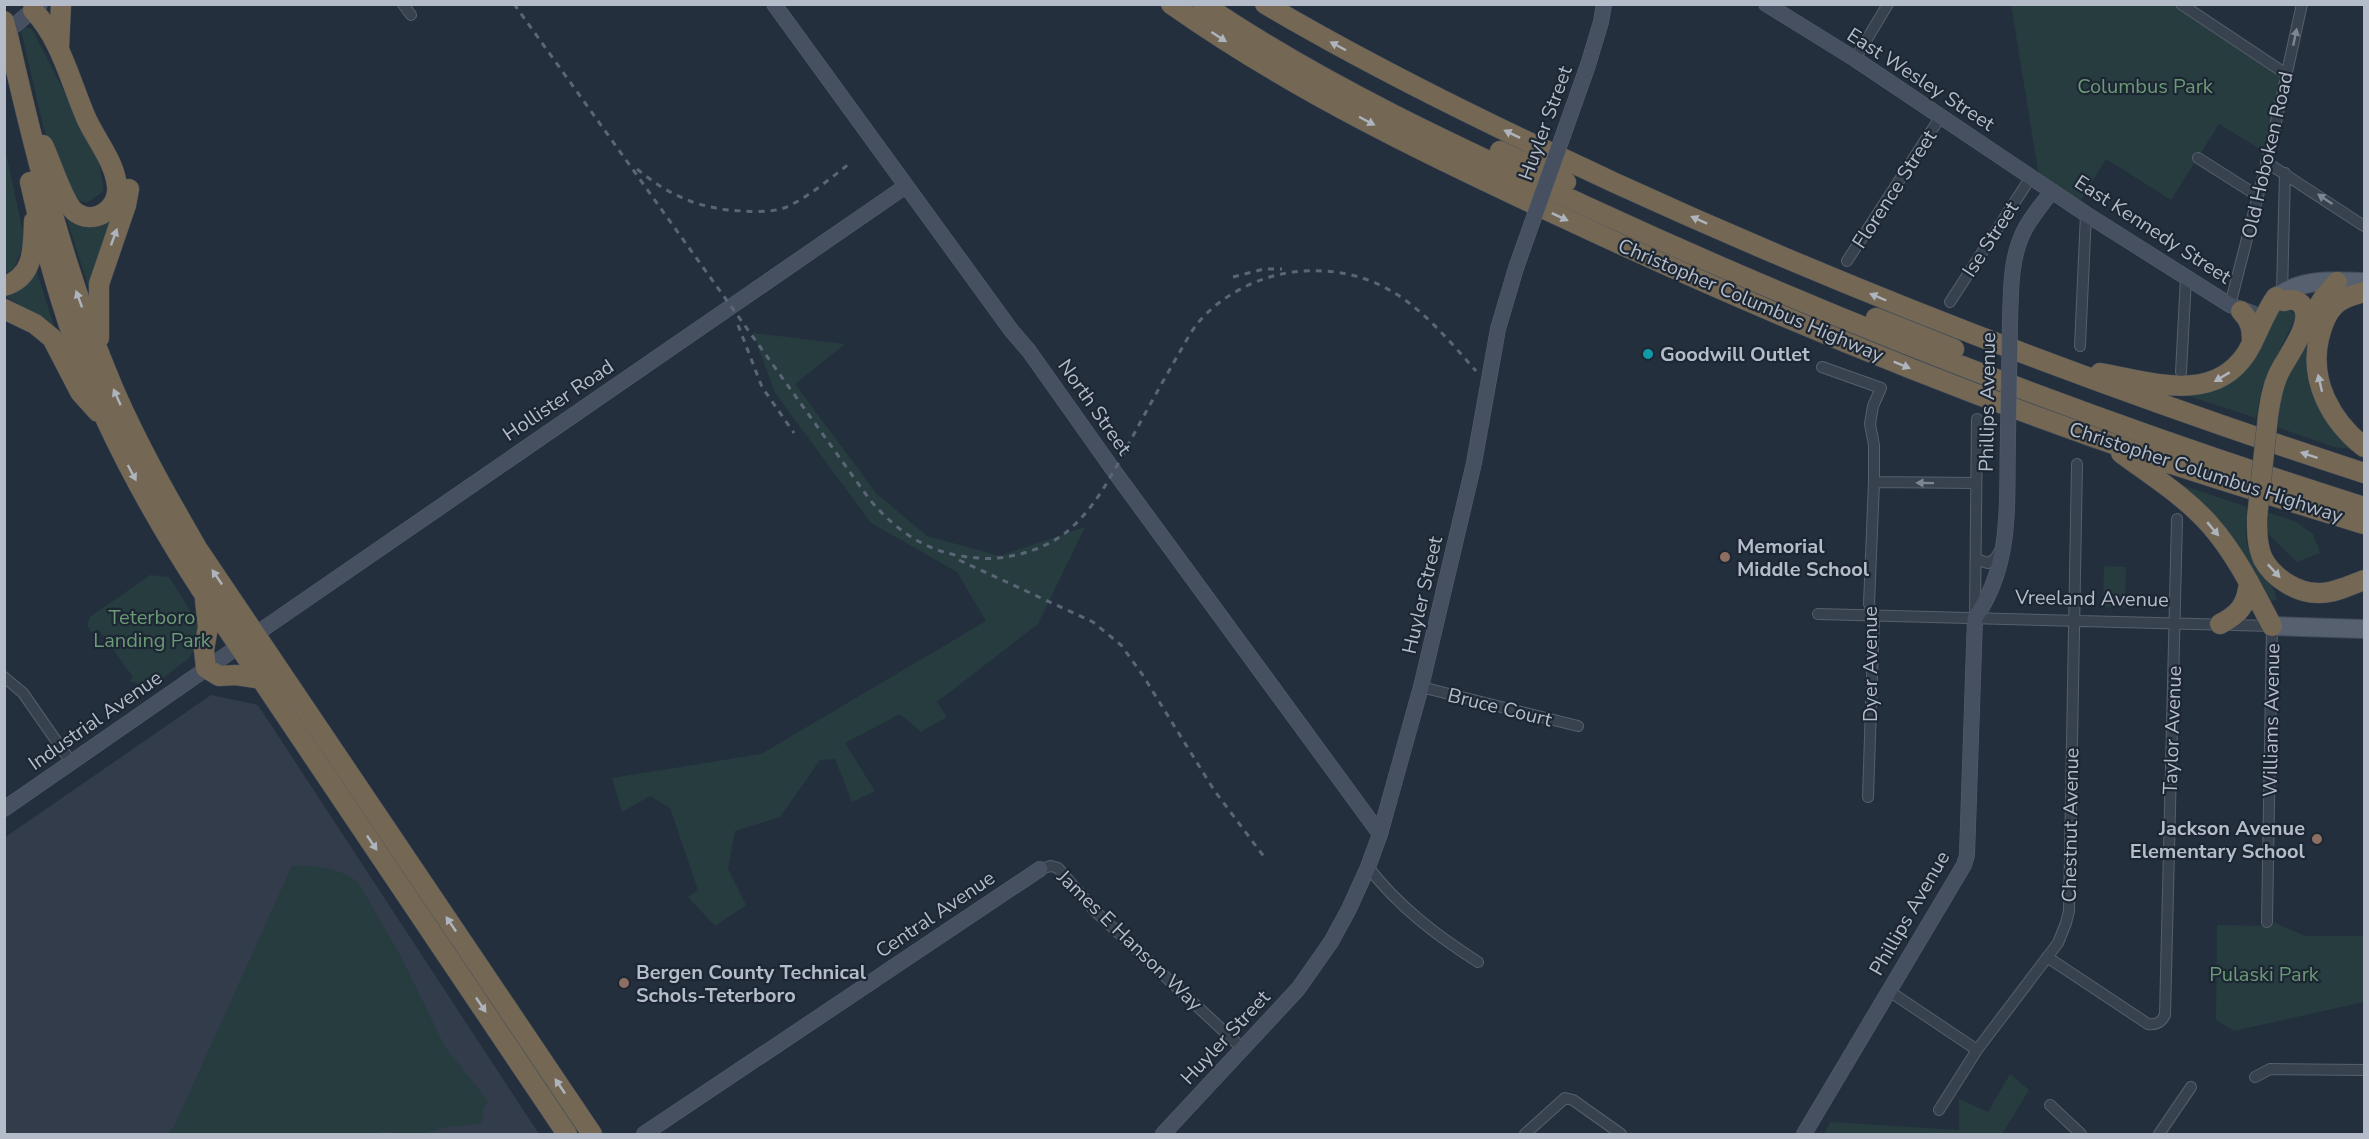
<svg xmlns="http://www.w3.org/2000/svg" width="2369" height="1139" font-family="'Nunito Sans',sans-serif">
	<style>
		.airport { fill: #323c4b }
		.green { fill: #263c3f }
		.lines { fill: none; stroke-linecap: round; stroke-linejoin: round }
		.street-casing { stroke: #565f6c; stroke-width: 12 }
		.secondary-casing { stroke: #565f6c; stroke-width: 16 }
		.primary-casing { stroke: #414a57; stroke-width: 20 }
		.highway-casing { stroke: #434c59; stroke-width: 21 }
		.street { stroke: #38414e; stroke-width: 10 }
		.secondary { stroke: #465061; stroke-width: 15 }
		.primary { stroke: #56606e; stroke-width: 18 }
		.highway { stroke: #746855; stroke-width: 20 }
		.rail { stroke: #5a6575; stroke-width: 3; stroke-dasharray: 6 6; stroke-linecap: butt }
		.secondary-bridge-casing { stroke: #565f6c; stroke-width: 16; stroke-linecap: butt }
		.highway-bridge-casing { stroke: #434c59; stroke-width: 21; stroke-linecap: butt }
		.secondary-bridge { stroke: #465061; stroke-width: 15 }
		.highway-bridge { stroke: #746855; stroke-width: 20 }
		.oneway { fill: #aeb4bd }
		.oneway2 { fill: #7c8592 }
		.culture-dot { fill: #0f9aa8; stroke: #1d2633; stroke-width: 2 }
		.education-dot { fill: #8d6e63; stroke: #1d2633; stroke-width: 2 }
		.labels { text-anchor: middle; stroke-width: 4.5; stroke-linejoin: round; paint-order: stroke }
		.street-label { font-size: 20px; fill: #b4bcc9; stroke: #1d2633 }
		.park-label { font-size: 20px; fill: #6b9a76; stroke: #1d2633 }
		.poi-label { font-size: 20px; font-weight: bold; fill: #b4bcc9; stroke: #1d2633; text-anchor: start }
	</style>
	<rect width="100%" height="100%" fill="#242f3e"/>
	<!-- airport -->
	<path class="airport" d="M211,695L258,705L539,1134H5L4,838Z"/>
	<!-- green -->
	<path class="green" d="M2011,5H2173L2286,79L2268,154L2219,124L2171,200L2106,159L2077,206L2040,182Z
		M20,26L32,29L98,157L104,191L87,203L73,199L43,126Z
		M4,144L25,241L13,270L5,272Z
		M61,201L68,212L120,205L89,289Z
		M35,266L54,326L5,296L4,290Z
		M2285,307L2296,316L2262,387L2256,418L2176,392L2215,388L2272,314Z
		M2316,322L2310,364L2361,450L2334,447L2277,427L2282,384Z
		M753,333L845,344L795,384L876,493L927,536L1000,556L1085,527L1038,624L937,702L947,717L921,732L900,714L845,743L875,791L852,802L835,759L820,760L780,817L735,831L728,869L746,905L715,926L688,897L698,890L670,808L650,796L622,812L612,778L761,754L986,621L957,572L871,523L775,393Z
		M2176,483L2247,507C2246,523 2243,539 2251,554C2258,570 2273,581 2277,599L2266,603Z
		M2266,512L2295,521L2313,534L2320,553L2297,562L2265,531Z
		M2104,566L2126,567L2125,608L2103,607Z
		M150,575L169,577L200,626L197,645L189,658L150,688L130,681L133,677L98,629L92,633L87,625L90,617Z
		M292,866C313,865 344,868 359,884L399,953L445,1047L489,1102C482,1107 482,1112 483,1120L479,1124L446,1127L426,1133L405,1134L384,1131L375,1134H168L174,1127Z
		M2267,922L2276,923L2305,936H2364V1002L2234,1031L2216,1020L2217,925L2267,926Z
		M2010,1074L2029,1090L2002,1134H1824L1830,1122L1959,1130V1099L1988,1112Z"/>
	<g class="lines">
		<defs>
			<path id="street" d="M403,4L411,15
				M2181,4L2286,74
				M1855,59L1888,4
				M2198,158L2258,196
				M2266,162L2364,226
				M1847,261L1941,116
				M2282,293L2285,173
				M1950,302L2031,177
				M2230,305L2271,145L2302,4
				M2080,346L2086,214
				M1822,367L1881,388L1873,406L1870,424L1874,445V482L1869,604L1874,616L1868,797
				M2181,372L2186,278
				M1874,482L1976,483
				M1976,559L1988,563L1995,559L2001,549
				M1818,614L2272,626L2267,922
				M1975,616L1977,419
				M4,677L23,693L71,762
				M1421,687L1578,726
				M1368,867C1399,907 1436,935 1478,962
				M1040,869L1051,866L1058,868L1095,911L1243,1049
				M2047,957L2148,1024C2156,1025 2161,1023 2165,1015L2177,519
				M1889,991L1977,1050
				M2255,1077L2270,1069L2364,1070
				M2050,1105L2081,1134
				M1939,1110L1977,1050L2058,943L2066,923L2069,911L2077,464
				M1525,1134L1565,1098L1573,1100L1621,1134
				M2159,1134L2191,1087"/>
			<path id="secondary" d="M774,4L1011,330L1029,351L1114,471L1380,834
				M1766,4L1855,59L2086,214L2230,305L2252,313
				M4,34L40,4
				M1588,65L1601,22L1604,4
				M2010,322C2011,291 2010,257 2025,229C2032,216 2043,203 2052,191
				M4,809L239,646L248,647L256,641L255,634L266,627L906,186
				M644,1134L1040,869
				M1163,1134L1298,989L1331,942L1349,909L1368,867L1380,834L1421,687L1474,463L1498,329L1516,268
				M1804,1134L1964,865L1967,855L1975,618C2014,562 2006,501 2008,435"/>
			<path id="primary" d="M2276,297C2303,278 2333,281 2364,282
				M2272,626L2364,629"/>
			<path id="highway" d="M1171,4C1294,91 1432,157 1568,220C1758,309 1953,390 2151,457C2222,481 2293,502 2364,524
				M1203,4C1324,86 1459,148 1592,209C1843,325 2101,424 2364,507
				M1265,4C1377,70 1495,127 1613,182C1857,294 2109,390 2364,473
				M33,10C61,39 71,84 87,120C97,141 115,163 117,186C120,209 93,227 74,211C63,201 51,161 43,145
				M9,40C36,159 66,277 114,390C138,445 167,496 197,548L592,1134
				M59,48L61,4
				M1500,151L1566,182
				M30,182C48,263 72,347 107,422C135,482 168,539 204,594L567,1134
				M4,286C35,277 33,247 34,221
				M2364,292C2354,295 2343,297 2335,305C2326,313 2322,326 2319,338C2309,381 2331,421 2364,447
				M4,309L35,324L52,338L80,392L98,412
				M2241,311C2251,321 2252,329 2252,344
				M1876,318L1954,349
				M2309,321L2324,297L2337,282
				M99,338V284L126,205L129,189
				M2100,373C2149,381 2212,405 2246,354C2258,335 2262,317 2276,297
				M2268,416C2270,402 2272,388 2278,375C2285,358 2317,321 2301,304C2296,299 2290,299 2284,301
				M2121,453C2152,476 2186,497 2211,526C2237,556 2254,592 2272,626
				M2257,518C2257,531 2257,546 2263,559C2273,578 2298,594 2320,593C2334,593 2351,585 2364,580
				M205,600L208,627L204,650L206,668L219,676L236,675L262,679
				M2220,624C2240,614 2247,604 2249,582"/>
		</defs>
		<!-- street casing -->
		<use href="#street" class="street-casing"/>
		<!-- secondary casing -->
		<use href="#secondary" class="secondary-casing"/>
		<!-- primary casing -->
		<use href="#primary" class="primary-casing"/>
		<!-- highway casing -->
		<use href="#highway" class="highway-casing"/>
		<!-- street -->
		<use href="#street" class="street"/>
		<!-- secondary -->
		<use href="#secondary" class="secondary"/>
		<!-- primary -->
		<use href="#primary" class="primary"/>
		<!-- highway -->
		<use href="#highway" class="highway"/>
		<!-- rail -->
		<path class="rail" d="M514,4L870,500C900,535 932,555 978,558C1008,561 1049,549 1071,528C1099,503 1116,467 1134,434C1148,408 1163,381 1178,355C1184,345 1190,333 1197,324C1222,293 1265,273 1304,271C1387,267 1426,314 1476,371
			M637,169C671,197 700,209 743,211C756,212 772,212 784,208C808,198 829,179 849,164
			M1233,277L1264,269H1282
			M738,325L762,387L794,433
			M959,560L1093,622L1121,645L1142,674L1214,790L1265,858"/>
		<defs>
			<path id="secondary-bridge" d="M1516,268L1588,65
				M2008,435L2010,322"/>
			<path id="highway-bridge" d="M4,21L9,40
				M2257,518L2268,416"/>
		</defs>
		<!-- secondary-bridge casing -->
		<use href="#secondary-bridge" class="secondary-bridge-casing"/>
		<!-- highway-bridge casing -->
		<use href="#highway-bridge" class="highway-bridge-casing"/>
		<!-- secondary-bridge -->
		<use href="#secondary-bridge" class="secondary-bridge"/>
		<!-- highway-bridge -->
		<use href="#highway-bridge" class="highway-bridge"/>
	</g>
	<!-- one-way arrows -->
	<defs><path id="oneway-solid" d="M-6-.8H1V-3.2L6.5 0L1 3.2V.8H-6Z" transform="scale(1.5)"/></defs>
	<g class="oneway">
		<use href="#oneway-solid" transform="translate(1219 37) rotate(33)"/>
		<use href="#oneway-solid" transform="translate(1338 46) rotate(-152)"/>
		<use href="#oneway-solid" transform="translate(1367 121) rotate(28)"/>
		<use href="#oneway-solid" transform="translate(1512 134) rotate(-154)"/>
		<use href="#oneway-solid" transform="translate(1560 217) rotate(25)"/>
		<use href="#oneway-solid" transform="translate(1699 220) rotate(-156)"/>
		<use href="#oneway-solid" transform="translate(114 237) rotate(-70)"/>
		<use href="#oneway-solid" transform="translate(1878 297) rotate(-157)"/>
		<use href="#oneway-solid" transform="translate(79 299) rotate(-110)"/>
		<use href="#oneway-solid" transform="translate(1902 365) rotate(22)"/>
		<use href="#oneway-solid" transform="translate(2222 377) rotate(149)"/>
		<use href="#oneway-solid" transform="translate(2320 383) rotate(-103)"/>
		<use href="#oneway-solid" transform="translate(117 397) rotate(-114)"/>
		<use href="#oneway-solid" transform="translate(2309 455) rotate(-162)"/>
		<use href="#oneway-solid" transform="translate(132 473) rotate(62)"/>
		<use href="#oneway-solid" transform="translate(2213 529) rotate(50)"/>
		<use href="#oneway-solid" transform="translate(2274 571) rotate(47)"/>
		<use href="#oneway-solid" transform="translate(217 577) rotate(-124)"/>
		<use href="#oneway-solid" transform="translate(372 843) rotate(56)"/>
		<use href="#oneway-solid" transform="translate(451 924) rotate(-124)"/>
		<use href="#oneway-solid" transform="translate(481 1005) rotate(56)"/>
		<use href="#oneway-solid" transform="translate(560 1086) rotate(-124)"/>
	</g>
	<g class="oneway2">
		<use href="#oneway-solid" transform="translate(2295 37) rotate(-78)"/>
		<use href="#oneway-solid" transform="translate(2325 199) rotate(-146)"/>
		<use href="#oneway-solid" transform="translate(1925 483) rotate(-179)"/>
	</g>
	<!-- markers -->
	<circle class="culture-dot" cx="1648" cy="354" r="6"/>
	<g class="education-dot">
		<circle cx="1725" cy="557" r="6"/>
		<circle cx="2317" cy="839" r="6"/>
		<circle cx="624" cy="983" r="6"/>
	</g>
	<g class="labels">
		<!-- street labels -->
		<g class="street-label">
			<text transform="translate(1921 79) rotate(33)" y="7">East Wesley Street</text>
			<text transform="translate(1545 123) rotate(-70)" y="7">Huyler Street</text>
			<text transform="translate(2267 155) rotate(-77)" y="7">Old Hoboken Road</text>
			<text transform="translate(1894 189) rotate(-57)" y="7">Florence Street</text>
			<text transform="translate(2153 229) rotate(33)" y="7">East Kennedy Street</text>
			<text transform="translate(1990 239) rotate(-57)" y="7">Ise Street</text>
			<text transform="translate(1751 300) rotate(23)" y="7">Christopher Columbus Highway</text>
			<text transform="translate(558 400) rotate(-34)" y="7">Hollister Road</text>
			<text transform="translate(1987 402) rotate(-89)" y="7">Phillips Avenue</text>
			<text transform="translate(1095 407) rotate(55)" y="7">North Street</text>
			<text transform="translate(2206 472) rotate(18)" y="7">Christopher Columbus Highway</text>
			<text transform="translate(1422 595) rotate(-77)" y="7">Huyler Street</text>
			<text transform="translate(2092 598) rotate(1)" y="7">Vreeland Avenue</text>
			<text transform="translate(1870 664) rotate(-90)" y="7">Dyer Avenue</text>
			<text transform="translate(1500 707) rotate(14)" y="7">Bruce Court</text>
			<text transform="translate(95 720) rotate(-35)" y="7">Industrial Avenue</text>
			<text transform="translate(2271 720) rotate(-89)" y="7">Williams Avenue</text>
			<text transform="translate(2172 730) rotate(-88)" y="7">Taylor Avenue</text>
			<text transform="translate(2070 825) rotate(-89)" y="7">Chestnut Avenue</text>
			<text transform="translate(1909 913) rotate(-60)" y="7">Phillips Avenue</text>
			<text transform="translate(935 914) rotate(-34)" y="7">Central Avenue</text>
			<text transform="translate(1130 940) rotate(44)" y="7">James E Hanson Way</text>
			<text transform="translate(1225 1037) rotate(-47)" y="7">Huyler Street</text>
		</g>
		<!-- park labels -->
		<g class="park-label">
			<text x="2145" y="93">Columbus Park</text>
			<text x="152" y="624">Teterboro<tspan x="152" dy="23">Landing Park</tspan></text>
			<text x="2264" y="981">Pulaski Park</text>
		</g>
		<!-- poi labels -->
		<g class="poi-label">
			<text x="1660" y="361">Goodwill Outlet</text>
			<text x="1737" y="553">Memorial<tspan x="1737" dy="23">Middle School</tspan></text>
			<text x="2305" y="835" text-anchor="end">Jackson Avenue<tspan x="2305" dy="23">Elementary School</tspan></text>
			<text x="636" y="979">Bergen County Technical<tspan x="636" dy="23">Schols-Teterboro</tspan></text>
		</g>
	</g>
	<!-- border -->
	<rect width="2369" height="1139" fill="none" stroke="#b4bcc9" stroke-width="12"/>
</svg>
